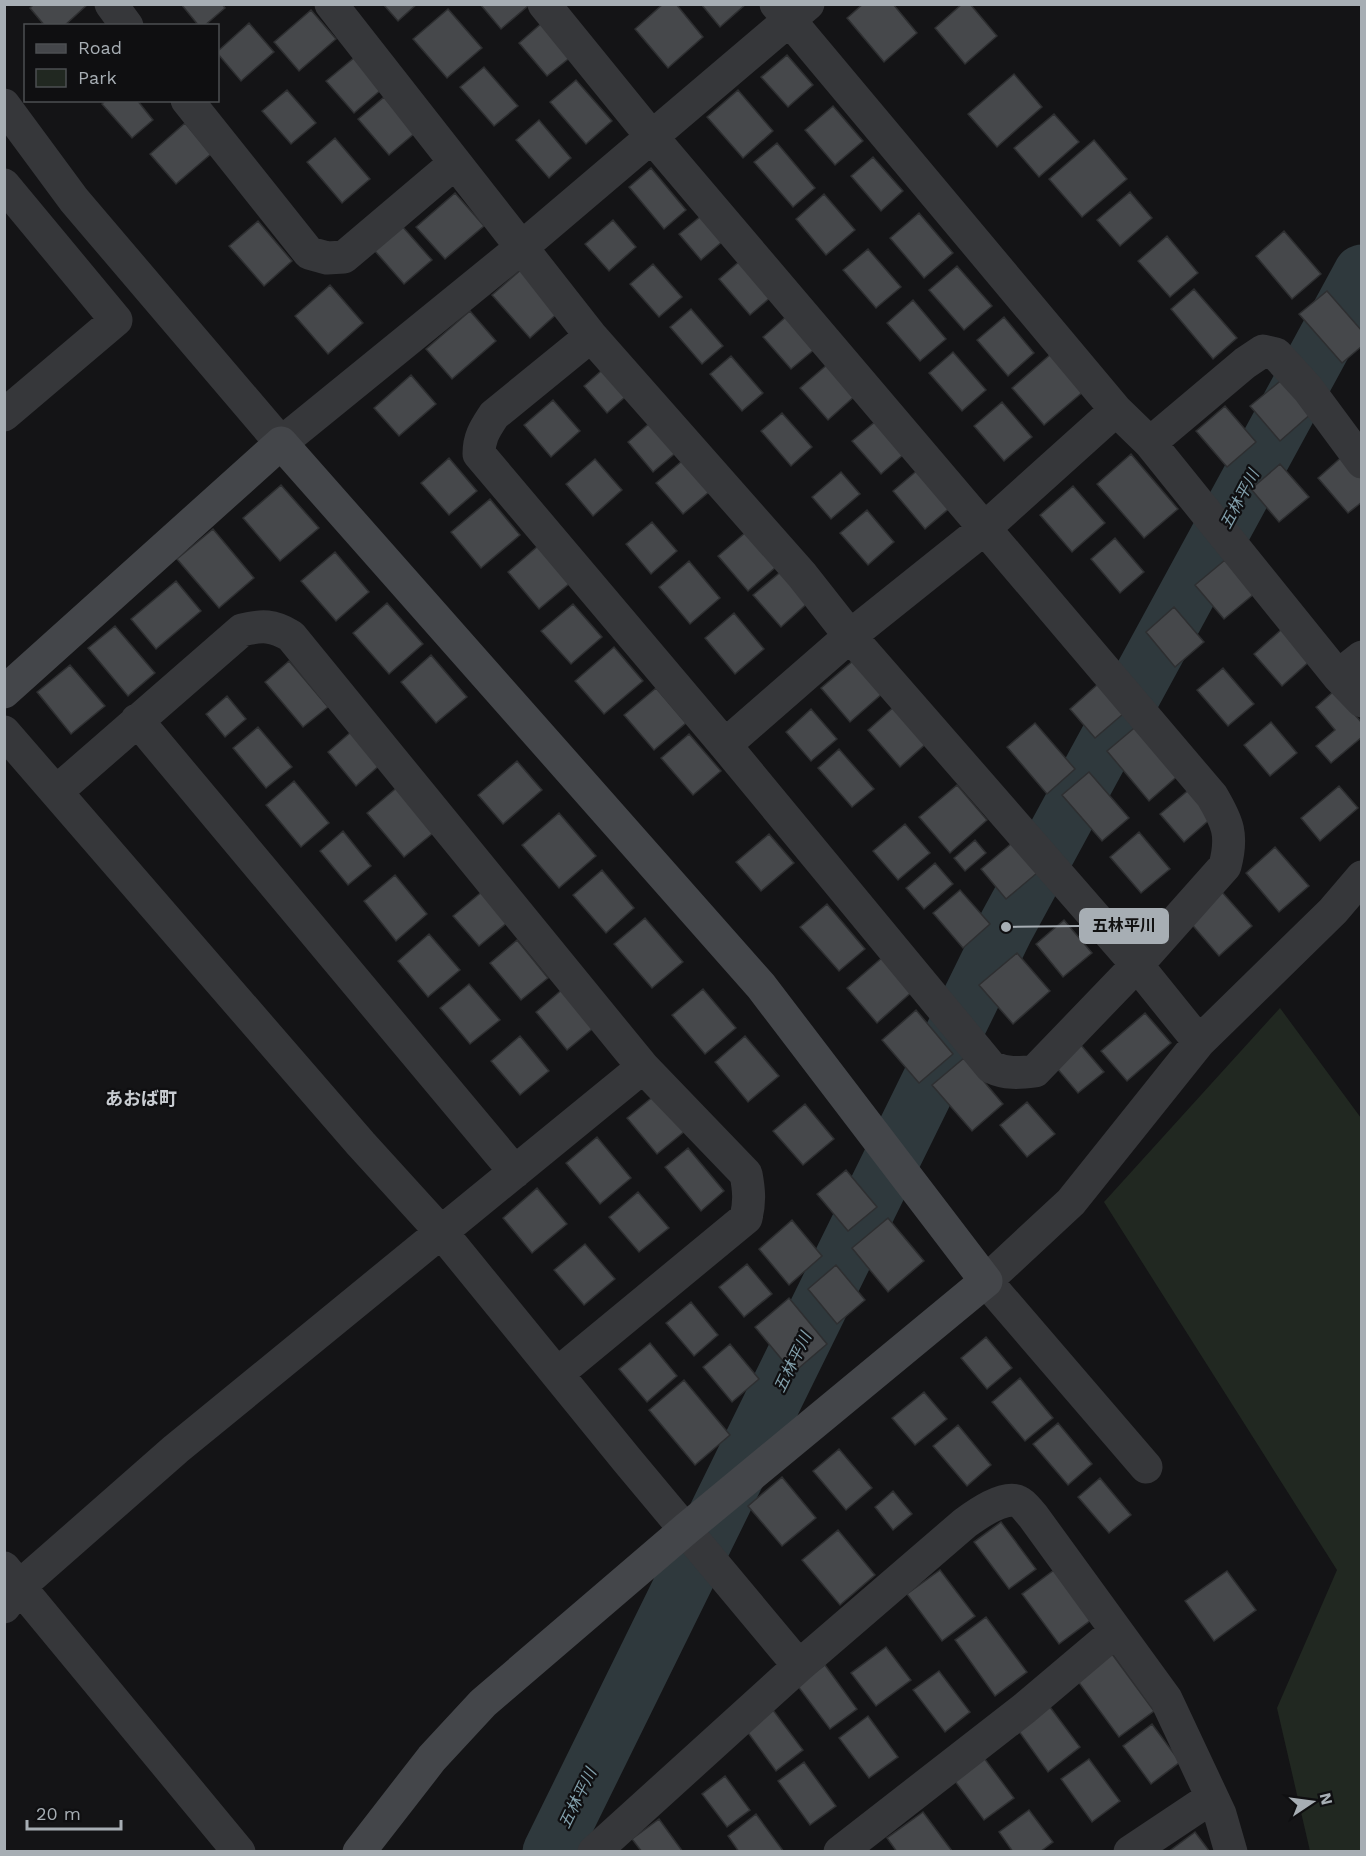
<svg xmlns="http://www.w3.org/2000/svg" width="1366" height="1856" font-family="'Work Sans','Noto Sans JP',sans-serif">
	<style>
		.green { fill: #212821 }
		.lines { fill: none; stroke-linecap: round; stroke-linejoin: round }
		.river { stroke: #2f393d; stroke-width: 57 }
		.building { fill: #46484b; stroke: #2e2f31; stroke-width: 1.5 }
		.street { stroke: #36373a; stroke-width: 33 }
		.secondary { stroke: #44464a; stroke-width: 33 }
		.labels { text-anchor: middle; stroke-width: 4.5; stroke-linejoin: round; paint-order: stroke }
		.water-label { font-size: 16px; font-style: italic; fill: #82a0ac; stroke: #0f0f11 }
		.quarter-label { font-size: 18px; font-weight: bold; fill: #c8ccd1; stroke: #0f0f11 }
		.leader { fill: none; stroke: #a7aeb4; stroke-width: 2 }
		.callout-dot { fill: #a7aeb4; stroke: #0f0f11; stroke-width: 2 }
		.callout { fill: #a7aeb4; stroke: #a7aeb4; stroke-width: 2 }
		.callout-label { font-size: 16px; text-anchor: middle; font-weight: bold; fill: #111 }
	</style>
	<rect width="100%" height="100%" fill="#141416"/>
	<!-- green -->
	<path class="green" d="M1280,1008L1361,1118V1851H1310L1277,1708L1337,1570L1104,1202Z"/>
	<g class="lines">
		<!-- river -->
		<path class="river" d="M551,1852L1006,927L1362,273"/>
	</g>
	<!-- building -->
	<path class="building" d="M34,4H88L64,26H45L30,8Z
		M181,4H222L225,8L204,26H199Z
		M383,4H417L398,21Z
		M480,4H526L528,6L501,29Z
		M663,4H676L703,37L668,68L635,29Z
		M701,4H746L720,27Z
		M863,4H893L917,33L884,62L847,18Z
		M962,4H970L997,36L965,64L935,28Z
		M448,9L482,48L447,78L413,39Z
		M311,10L336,39L299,71L274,42Z
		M543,22L572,56L547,76L519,43Z
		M249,23L274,52L241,81L218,54V51Z
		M787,55L813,85L788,107L761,77Z
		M355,57L382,89L354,113L326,81Z
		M484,67L518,106L494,126L460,87Z
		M1014,74L1042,107L997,147L968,114Z
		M576,80L612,121L586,144L550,102Z
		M287,90L316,123L291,144L262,111Z
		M738,90L773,131L743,158L707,117Z
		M384,97L415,133L389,155L358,119Z
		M106,100H137L153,120L132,138L102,104Z
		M833,106L863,141L835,165L805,130Z
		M1054,114L1079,142L1039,177L1014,148Z
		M539,120L571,158L549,178L516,140Z
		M185,123L211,154L176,184L150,154Z
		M335,138L370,179L342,203L307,162Z
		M1094,140L1127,179L1082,217L1049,179Z
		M777,143L815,188L793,207L754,162Z
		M873,157L903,191L881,211L851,176Z
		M651,168L686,210L664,229L629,187Z
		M1130,192L1152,218L1120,246L1097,220Z
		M455,193L484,226L445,259L416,227Z
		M824,194L855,230L826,255L796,219Z
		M919,213L953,253L924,278L890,238Z
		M701,216L723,241L701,260L679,234Z
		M613,220L636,247L609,271L585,244Z
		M258,221L292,261L264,286L229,246Z
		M402,226L432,260L404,284L374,250Z
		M1284,231L1321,274L1292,299L1256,256Z
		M1167,236L1198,273L1170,297L1138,261Z
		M868,249L901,287L876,308L843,270Z
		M741,260L772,296L750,315L719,279Z
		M653,264L682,297L659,317L630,284Z
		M957,266L992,306L964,330L929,290Z
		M523,268L560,311L530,338L492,295Z
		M330,285L363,323L328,354L295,316Z
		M1194,289L1237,338L1213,359L1171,309Z
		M1327,291L1362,331V346L1342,363L1299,314Z
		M913,300L946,339L920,361L887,323Z
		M691,309L723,346L702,364L670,327Z
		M470,311L496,341L452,379L426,349Z
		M788,315L816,348L791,369L763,337Z
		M1004,317L1034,353L1008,376L977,340Z
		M953,352L986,390L962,411L929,373Z
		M1052,353L1084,391L1044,425L1012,388Z
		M731,356L763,393L742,411L710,374Z
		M610,363L633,390L607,413L584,386Z
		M829,363L856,395L828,420L800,388Z
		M411,375L436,404L399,436L374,408Z
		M1284,378L1313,412L1280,441L1250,406Z
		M553,400L580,431L551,457L524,425Z
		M1002,402L1032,437L1004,461L974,426Z
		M1225,406L1256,442L1227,467L1196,431Z
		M782,413L812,447L791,466L761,431Z
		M653,420L679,450L653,472L628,442Z
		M876,421L904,454L881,474L852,441Z
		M1131,454L1178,509L1144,538L1097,484Z
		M1345,454L1362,472V502L1348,513L1318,478Z
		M449,458L477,491L449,515L421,483Z
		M595,459L622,490L593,516L566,484Z
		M682,461L709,492L683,514L656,483Z
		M1280,464L1309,497L1279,522L1251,489Z
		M920,468L952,506L925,529L893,491Z
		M841,472L860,494L831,519L812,497Z
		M281,485L319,528L280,561L243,518Z
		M1073,486L1105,523L1072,552L1040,515Z
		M490,499L520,535L481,568L451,532Z
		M867,510L894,542L868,565L840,533Z
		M652,522L677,551L651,574L626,544Z
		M213,529L254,578L219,608L177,559Z
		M746,532L776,567L748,591L718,556Z
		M1115,538L1144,572L1120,593L1091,559Z
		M538,546L570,583L539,609L508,572Z
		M335,552L369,592L336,621L301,581Z
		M1225,560L1254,594L1224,619L1195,585Z
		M689,561L720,598L690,624L659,587Z
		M784,569L811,600L781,627L753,595Z
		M176,581L201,611L156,649L131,619Z
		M387,603L423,644L389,674L353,633Z
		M573,604L602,637L571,664L541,631Z
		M1174,607L1204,642L1175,667L1146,632Z
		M734,613L764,649L735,674L705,638Z
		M115,626L155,673L128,696L88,648Z
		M1283,628L1311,660L1282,686L1254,654Z
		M614,647L643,681L604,714L575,681Z
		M431,655L467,697L436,723L401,682Z
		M854,660L883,693L850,722L821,688Z
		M289,661L328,707L303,727L265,682Z
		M70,665L105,706L71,734L37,692Z
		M1223,668L1254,704L1228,726L1197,690Z
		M1098,684L1123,714L1095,738L1070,709Z
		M656,688L686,723L654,750L624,715Z
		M1334,691L1362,723V737L1331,763L1316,746L1335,730L1316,707Z
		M227,696L246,719L225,737L206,714Z
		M897,704L929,741L900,767L868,730Z
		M811,709L837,739L811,761L786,732Z
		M1271,722L1297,753L1270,776L1244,745Z
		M1035,723L1075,769L1047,794L1007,747Z
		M1139,724L1181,773L1149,801L1107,751Z
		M258,727L292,767L266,788L233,748Z
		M352,731L380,765L356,786L328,752Z
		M689,734L721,771L693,795L661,758Z
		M839,749L874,789L852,807L818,768Z
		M517,761L542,790L503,824L478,795Z
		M1089,772L1129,818L1102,841L1062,795Z
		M294,781L329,823L301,847L266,805Z
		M401,784L438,829L404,857L367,813Z
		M957,785L987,820L950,853L919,817Z
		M1339,786L1358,808L1320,841L1301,818Z
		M1191,788L1215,815L1184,842L1160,814Z
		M559,813L596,856L559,888L522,845Z
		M905,824L930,853L898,880L873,851Z
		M343,831L371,866L348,885L320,851Z
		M1139,832L1170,869L1141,893L1110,857Z
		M769,834L794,863L761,891L736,862Z
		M975,840L986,853L965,871L954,858Z
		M1012,843L1037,873L1006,899L981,869Z
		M1275,847L1309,886L1279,912L1246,873Z
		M935,863L953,884L924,909L906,888Z
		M602,870L634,908L606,933L573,895Z
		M395,875L427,914L396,941L364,901Z
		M484,890L509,921L479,946L453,916Z
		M960,890L990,924L963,948L933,913Z
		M1222,892L1252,926L1219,956L1189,921Z
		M827,904L865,949L839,971L800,927Z
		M645,918L683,962L652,988L614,944Z
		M1064,920L1092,953L1063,977L1036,944Z
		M429,934L460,970L428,997L398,961Z
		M517,940L548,978L521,1000L490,963Z
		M1017,953L1050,991L1013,1024L979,985Z
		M884,956L914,990L877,1023L847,988Z
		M469,984L500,1020L470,1044L440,1008Z
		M565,987L597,1025L567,1050L536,1012Z
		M703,989L736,1028L705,1054L672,1015Z
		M916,1010L953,1054L919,1083L882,1040Z
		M1145,1013L1171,1043L1127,1081L1101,1051Z
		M520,1036L549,1071L520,1095L491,1061Z
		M745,1036L779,1076L748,1102L715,1062Z
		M1075,1038L1104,1072L1078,1093L1050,1060Z
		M964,1058L1003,1104L972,1131L932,1085Z
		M655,1095L685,1131L657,1154L627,1118Z
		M1027,1102L1055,1134L1027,1157L1000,1125Z
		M805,1104L834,1139L803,1165L773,1131Z
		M597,1137L631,1178L600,1204L566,1163Z
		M688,1148L724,1191L701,1211L665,1167Z
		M846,1170L877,1207L848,1231L817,1194Z
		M537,1188L567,1224L532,1253L503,1218Z
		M638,1192L669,1228L639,1252L609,1217Z
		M888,1218L924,1261L888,1292L852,1248Z
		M792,1220L822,1256L789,1285L759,1249Z
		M585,1244L615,1279L584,1305L554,1270Z
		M747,1264L772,1294L744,1317L719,1287Z
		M836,1265L865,1300L837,1324L808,1289Z
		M789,1298L827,1344L793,1373L755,1327Z
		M691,1302L718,1335L694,1356L666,1323Z
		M986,1337L1012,1368L987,1389L961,1358Z
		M650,1343L677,1376L647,1402L619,1369Z
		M730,1344L759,1379L732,1402L703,1367Z
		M1020,1378L1053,1418L1025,1441L992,1402Z
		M684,1380L730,1435L695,1465L649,1410Z
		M924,1392L947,1419L915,1445L892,1418Z
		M1058,1423L1092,1464L1068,1485L1033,1444Z
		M958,1425L991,1465L967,1486L933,1446Z
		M839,1449L872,1488L846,1510L813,1471Z
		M782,1477L816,1518L782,1546L748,1506Z
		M1100,1478L1131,1515L1109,1533L1078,1497Z
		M893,1491L912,1514L893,1530L875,1507Z
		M1001,1522L1036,1569L1009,1589L974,1542Z
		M838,1530L875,1575L840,1605L802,1560Z
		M940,1570L975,1616L942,1641L907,1594Z
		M1054,1570L1091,1620L1059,1644L1022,1594Z
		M1227,1571L1256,1610L1214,1641L1185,1601Z
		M986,1617L1027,1672L995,1696L955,1640Z
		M886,1647L911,1680L876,1706L851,1673Z
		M1112,1654L1154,1711L1119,1737L1077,1680Z
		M825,1665L857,1709L830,1729L797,1685Z
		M939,1671L970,1712L945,1732L913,1690Z
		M1050,1707L1080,1747L1048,1772L1018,1730Z
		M773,1710L803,1750L776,1771L746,1730Z
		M868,1716L898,1757L869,1778L839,1738Z
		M1152,1724L1180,1762L1151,1784L1123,1746Z
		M984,1758L1014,1798L984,1820L954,1780Z
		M1089,1759L1120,1801L1092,1822L1061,1779Z
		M804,1762L836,1806L810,1825L778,1781Z
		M725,1776L750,1810L727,1827L702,1794Z
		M1029,1810L1053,1842L1040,1852H1013L999,1832Z
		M923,1812L952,1851L951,1852H897L887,1838Z
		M756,1814L784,1852H739L728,1836Z
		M659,1819L683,1852H642L632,1839Z
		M1195,1832L1210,1852H1168Z"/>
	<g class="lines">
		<!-- street -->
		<path class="street" d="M111,4L127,26
			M331,4L591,336L802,575L850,636L1137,965L1199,1042
			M544,4L652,137L1212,796C1228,823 1233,835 1225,866L1137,965L1035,1071C1019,1073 1006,1074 991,1067L725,745L479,454C479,437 485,429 494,415L591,336
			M776,4L1116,410L1150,443L1338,676L1362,701
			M187,100L309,253L327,258L344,257L455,163
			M4,105L74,200L281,443L522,247L808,4
			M4,185L116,320L4,415
			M1150,443L1245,363L1263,351L1276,354L1308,389L1362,462
			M1338,676L1362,657
			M137,720L515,1172
			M4,732L361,1144L442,1233L627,1460L799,1666
			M725,745L850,636L985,528L1116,410
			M56,792L242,630C262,625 273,625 291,636L643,1067L746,1174C749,1190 750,1202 746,1218L557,1374
			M1146,1467L986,1281L1071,1202L1199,1042L1333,911L1362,877
			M4,1568L239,1852
			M4,1607L20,1586L176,1449L643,1067
			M594,1852L799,1666L965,1523C976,1515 1005,1494 1019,1502C1024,1504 1029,1512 1033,1516L1166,1699L1220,1814L1231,1852
			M840,1852L1025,1708L1116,1631
			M1130,1852L1211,1798"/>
		<!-- secondary -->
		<path class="secondary" d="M4,692L281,443L761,986L986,1281L686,1529L483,1703L432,1758L359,1852"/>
	</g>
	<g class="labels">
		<!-- water labels -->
		<g class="water-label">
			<text transform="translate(1239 499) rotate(-62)" y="6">五林平川</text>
			<text transform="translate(792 1362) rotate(-64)" y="6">五林平川</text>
			<text transform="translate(577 1798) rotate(-64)" y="6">五林平川</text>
		</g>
		<!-- quarter labels -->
		<g class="quarter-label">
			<text x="141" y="1105">あおば町</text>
		</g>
	</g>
	<!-- callouts -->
	<path class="leader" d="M1006 927L1080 926"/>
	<circle class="callout-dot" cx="1006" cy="927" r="6"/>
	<rect class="callout" x="1080" y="909" width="88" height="34" rx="6"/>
	<g class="callout-label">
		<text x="1124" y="931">五林平川</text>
	</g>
	<!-- border -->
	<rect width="1366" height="1856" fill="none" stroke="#a7aeb4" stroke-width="12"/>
	<!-- legend -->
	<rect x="24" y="24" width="195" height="78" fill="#0f0f11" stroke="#4c4f52" stroke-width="1.5"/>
	<rect x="36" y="44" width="30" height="9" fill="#44464a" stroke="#4c4f52" stroke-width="1.5"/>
	<text x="78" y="54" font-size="18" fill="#a7aeb4">Road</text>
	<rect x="36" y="69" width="30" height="18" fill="#212821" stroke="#4c4f52" stroke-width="1.5"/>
	<text x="78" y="84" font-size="18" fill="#a7aeb4">Park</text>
	<!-- north arrow -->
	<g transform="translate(1312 1802) rotate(77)" stroke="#0f0f11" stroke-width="4.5" paint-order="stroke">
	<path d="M0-4.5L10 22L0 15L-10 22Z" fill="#a7aeb4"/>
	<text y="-9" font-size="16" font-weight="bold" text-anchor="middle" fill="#a7aeb4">N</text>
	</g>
	<!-- scale -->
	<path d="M27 1820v9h94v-9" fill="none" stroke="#a7aeb4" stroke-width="3"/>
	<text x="36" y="1820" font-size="18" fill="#a7aeb4" stroke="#0f0f11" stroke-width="4.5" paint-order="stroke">20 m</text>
</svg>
